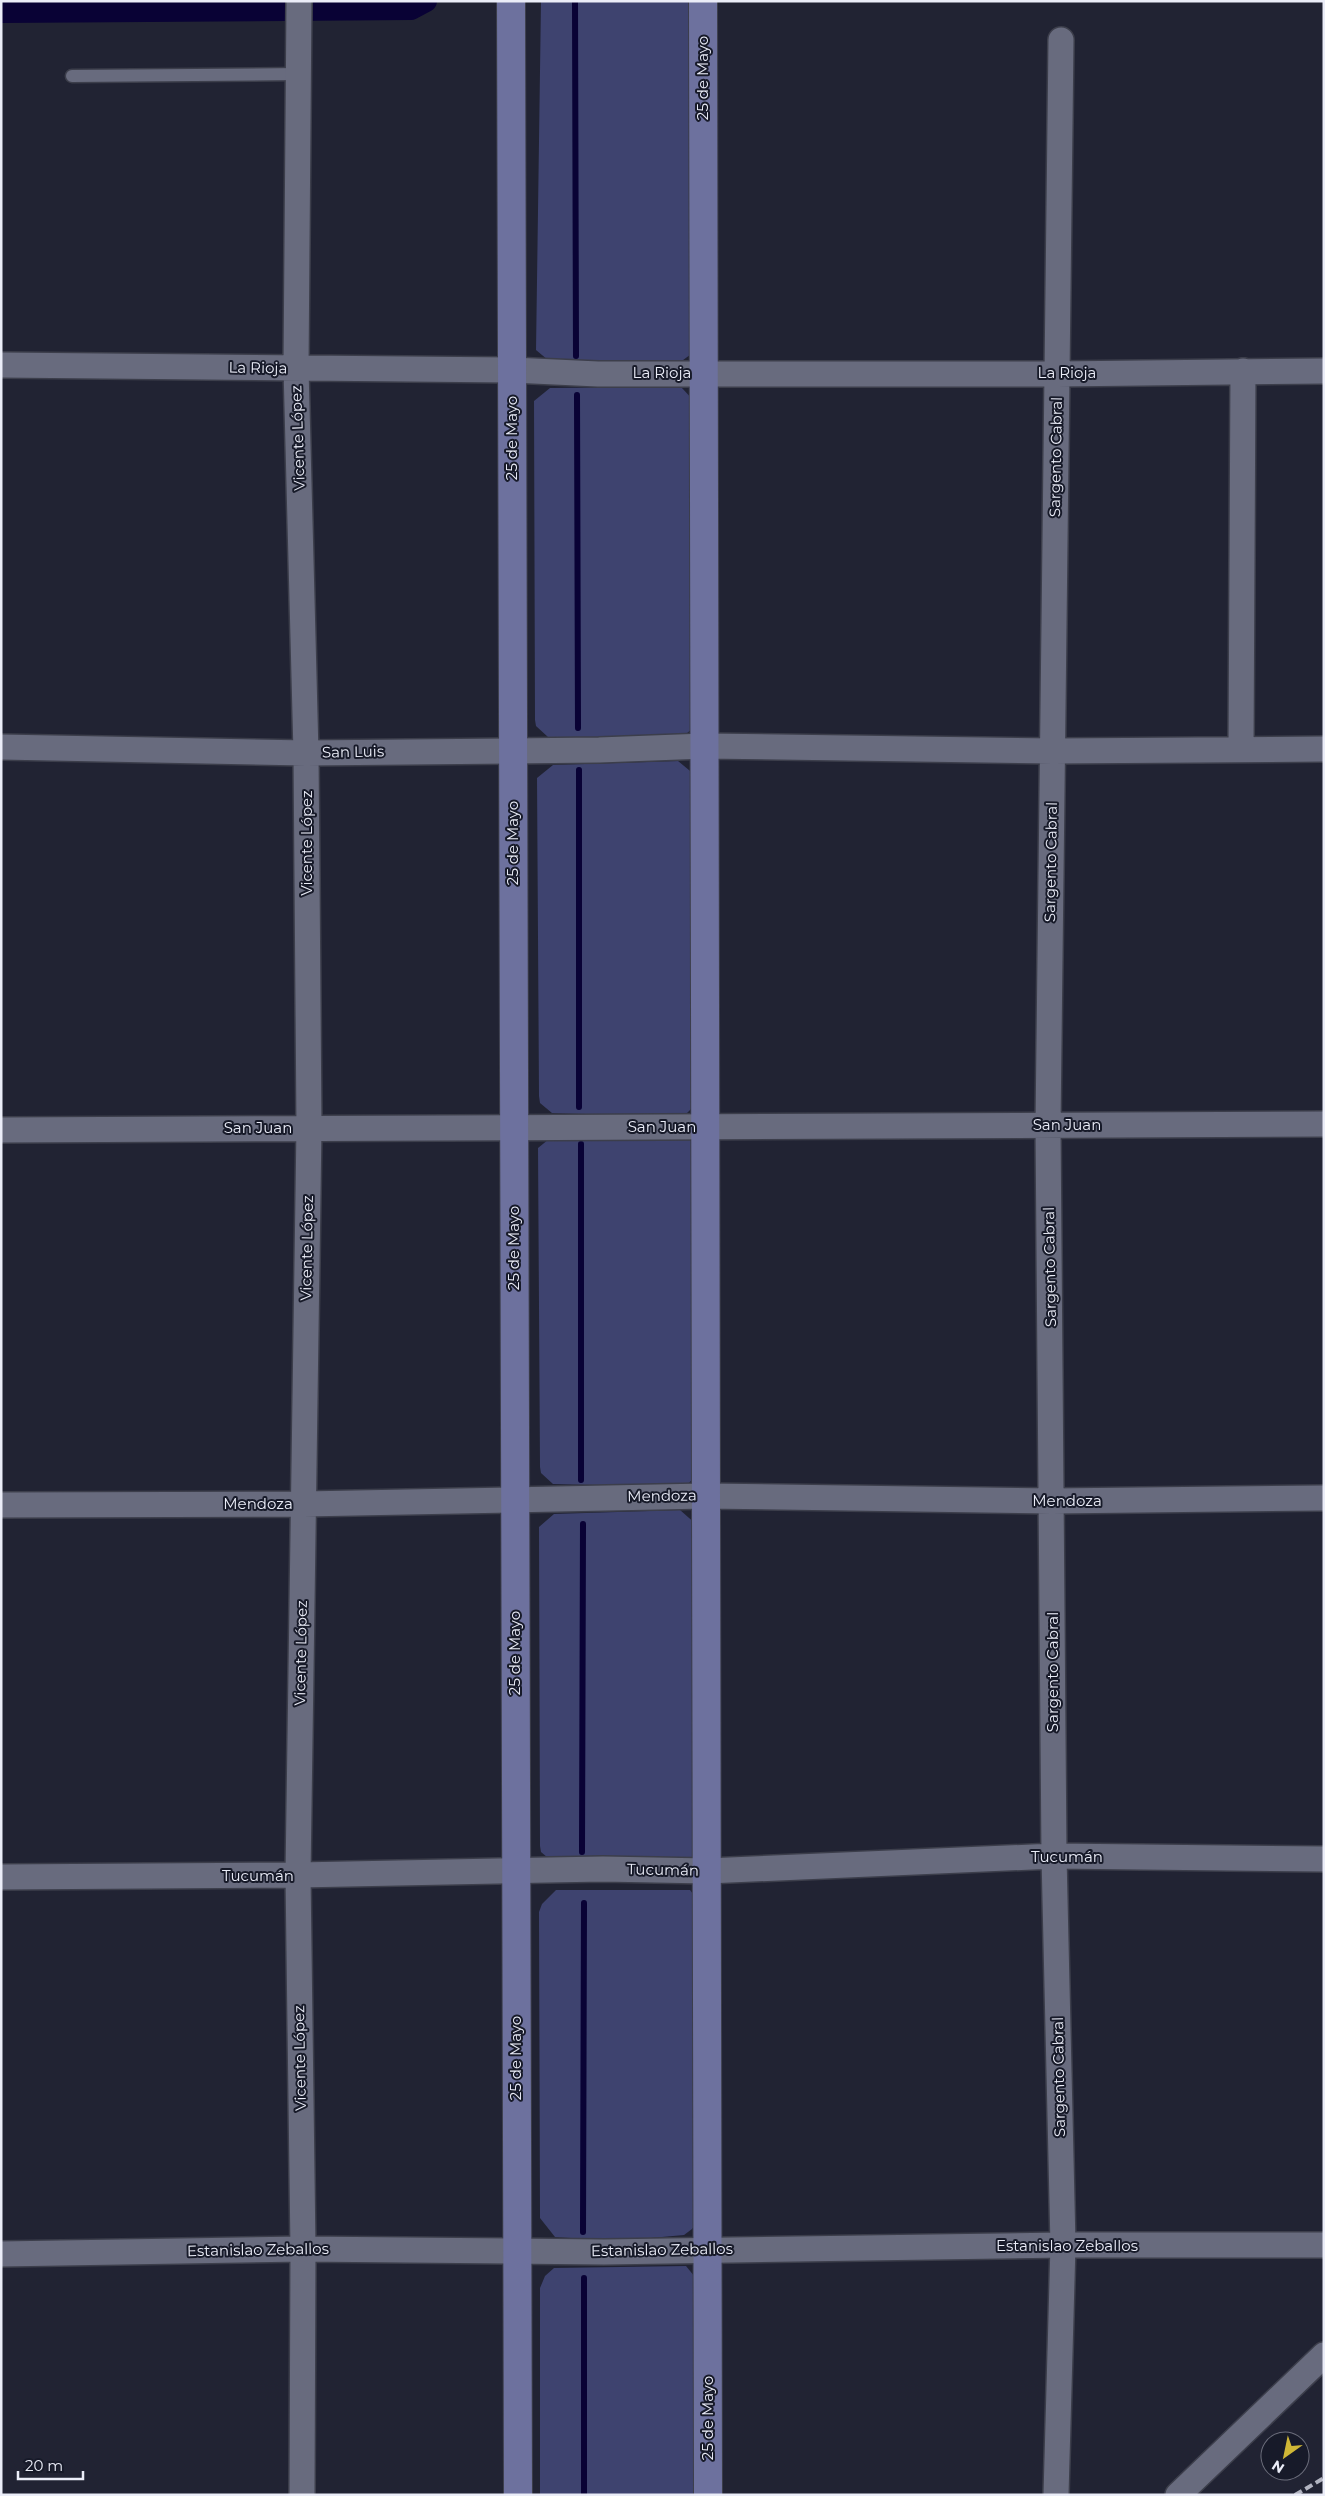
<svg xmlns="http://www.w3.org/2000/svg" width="1325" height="2496" font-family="Montserrat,sans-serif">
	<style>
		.green { fill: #3e436f }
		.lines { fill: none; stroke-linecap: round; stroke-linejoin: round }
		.stream { stroke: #090235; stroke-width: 6 }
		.canal { stroke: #090235; stroke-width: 22 }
		.lane-casing { stroke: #3c3e4b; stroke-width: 15 }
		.street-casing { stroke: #3c3e4b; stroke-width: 28 }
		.secondary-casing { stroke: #3c3e4b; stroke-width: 30 }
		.lane { stroke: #686b7e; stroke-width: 12 }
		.street { stroke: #686b7e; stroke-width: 25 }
		.secondary { stroke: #6d719e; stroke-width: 28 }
		.rail { stroke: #b2b4c1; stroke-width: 4; stroke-dasharray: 8 4; stroke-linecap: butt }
		.labels { text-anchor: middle; stroke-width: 4; stroke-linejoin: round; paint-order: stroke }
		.street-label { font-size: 15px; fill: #ebedf8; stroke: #171a29 }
	</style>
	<rect width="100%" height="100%" fill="#212333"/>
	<!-- green -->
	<path class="green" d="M541,1H699L694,352L679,363L548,360L536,350Z
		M681,387L696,403L693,728L679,740L548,737L536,726L535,720L534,401L550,388Z
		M678,761L695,775L696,1104L683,1117L552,1113L540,1103L539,1096L537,778L553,765Z
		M680,1132L697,1146L698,1475L684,1487L553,1484L541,1473L540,1467L538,1148L554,1135Z
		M680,1510L697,1525L698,1853L684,1865L554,1863L541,1852L540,1846L539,1527L554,1514Z
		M556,1890H690L699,1902V2218L692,2229L684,2235L618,2241L555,2237L540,2218L539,1912L542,1904Z
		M686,2266L699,2282L698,2495H540V2288L545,2276L554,2268Z"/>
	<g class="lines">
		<!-- stream -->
		<path class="stream" d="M575,1L576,356
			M577,395L578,728
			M579,1107V770
			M581,1144V1480
			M582,1852L583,1524
			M583,2232L584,1903
			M584,2278V2495"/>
		<!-- canal -->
		<path class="canal" d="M1,12L411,9L426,1"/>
		<defs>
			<path id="lane" d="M72,76L299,74"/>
			<path id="street" d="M299,1L296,368L306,753L309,1127L298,1875L303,2249L302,2495
				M1,365L512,370L598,374H1057L1324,371
				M1,747L306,753L599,750L705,746L1053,751L1324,749
				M1241,749L1243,371
				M1,1130L1324,1124
				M1,1505L304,1504L706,1496L1052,1501L1324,1498
				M1,1877L298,1875L603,1869L707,1871L1054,1856L1324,1859
				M1,2254L303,2249L604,2252L1063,2245H1324
				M1056,2495L1063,2245L1054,1856L1048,1126L1061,40
				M1178,2495L1324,2355"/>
			<path id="secondary" d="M511,1L518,2495
				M703,1L708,2495"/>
		</defs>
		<!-- lane casing -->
		<use href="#lane" class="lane-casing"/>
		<!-- street casing -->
		<use href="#street" class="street-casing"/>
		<!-- secondary casing -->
		<use href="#secondary" class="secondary-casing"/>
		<!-- lane -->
		<use href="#lane" class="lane"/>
		<!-- street -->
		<use href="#street" class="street"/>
		<!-- secondary -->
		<use href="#secondary" class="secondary"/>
		<!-- rail -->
		<path class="rail" d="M1295,2495L1324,2478"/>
	</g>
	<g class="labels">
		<!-- street labels -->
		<g class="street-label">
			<text transform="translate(703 78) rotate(-90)" y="5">25 de Mayo</text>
			<text transform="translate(258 368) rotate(1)" y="5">La Rioja</text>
			<text x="662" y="378">La Rioja</text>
			<text x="1067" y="378">La Rioja</text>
			<text transform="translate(298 438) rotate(-92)" y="5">Vicente López</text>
			<text transform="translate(512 438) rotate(-90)" y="5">25 de Mayo</text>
			<text transform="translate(1056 457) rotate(-89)" y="5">Sargento Cabral</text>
			<text transform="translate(353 752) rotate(-1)" y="5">San Luis</text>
			<text transform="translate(307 843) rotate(-90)" y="5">Vicente López</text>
			<text transform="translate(513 843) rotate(-90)" y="5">25 de Mayo</text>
			<text transform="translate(1051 862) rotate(-89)" y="5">Sargento Cabral</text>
			<text x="1067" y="1130">San Juan</text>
			<text x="662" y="1132">San Juan</text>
			<text x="258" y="1133">San Juan</text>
			<text transform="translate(307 1248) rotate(-89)" y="5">Vicente López</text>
			<text transform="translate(514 1248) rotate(-90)" y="5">25 de Mayo</text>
			<text transform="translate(1050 1267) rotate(-91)" y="5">Sargento Cabral</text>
			<text transform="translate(662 1496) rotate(-1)" y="5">Mendoza</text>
			<text x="1067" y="1506">Mendoza</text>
			<text x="258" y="1509">Mendoza</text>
			<text transform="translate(301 1653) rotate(-89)" y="5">Vicente López</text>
			<text transform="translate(515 1653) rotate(-90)" y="5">25 de Mayo</text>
			<text transform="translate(1053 1672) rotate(-90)" y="5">Sargento Cabral</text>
			<text x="1067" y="1862">Tucumán</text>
			<text transform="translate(663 1870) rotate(1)" y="5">Tucumán</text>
			<text x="258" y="1881">Tucumán</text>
			<text transform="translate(300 2058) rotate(-91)" y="5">Vicente López</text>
			<text transform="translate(516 2058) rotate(-90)" y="5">25 de Mayo</text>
			<text transform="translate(1059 2077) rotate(-91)" y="5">Sargento Cabral</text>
			<text x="1067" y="2251">Estanislao Zeballos</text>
			<text transform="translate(258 2250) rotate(-1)" y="5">Estanislao Zeballos</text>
			<text transform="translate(662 2250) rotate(-1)" y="5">Estanislao Zeballos</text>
			<text transform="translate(708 2418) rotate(-90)" y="5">25 de Mayo</text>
		</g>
	</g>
	<!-- border -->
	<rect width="1325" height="2496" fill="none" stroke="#ebedf8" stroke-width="5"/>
	<!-- north arrow -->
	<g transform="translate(1285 2456) rotate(213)"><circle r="24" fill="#171a29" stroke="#6c6e7c"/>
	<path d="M0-4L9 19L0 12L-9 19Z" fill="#d0b736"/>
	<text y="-8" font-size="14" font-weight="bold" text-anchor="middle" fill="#ebedf8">N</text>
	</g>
	<!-- scale -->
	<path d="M18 2471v8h65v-8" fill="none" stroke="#ebedf8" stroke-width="2.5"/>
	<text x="25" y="2471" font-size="15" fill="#ebedf8" stroke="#171a29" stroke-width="4" paint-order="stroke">20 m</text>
</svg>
